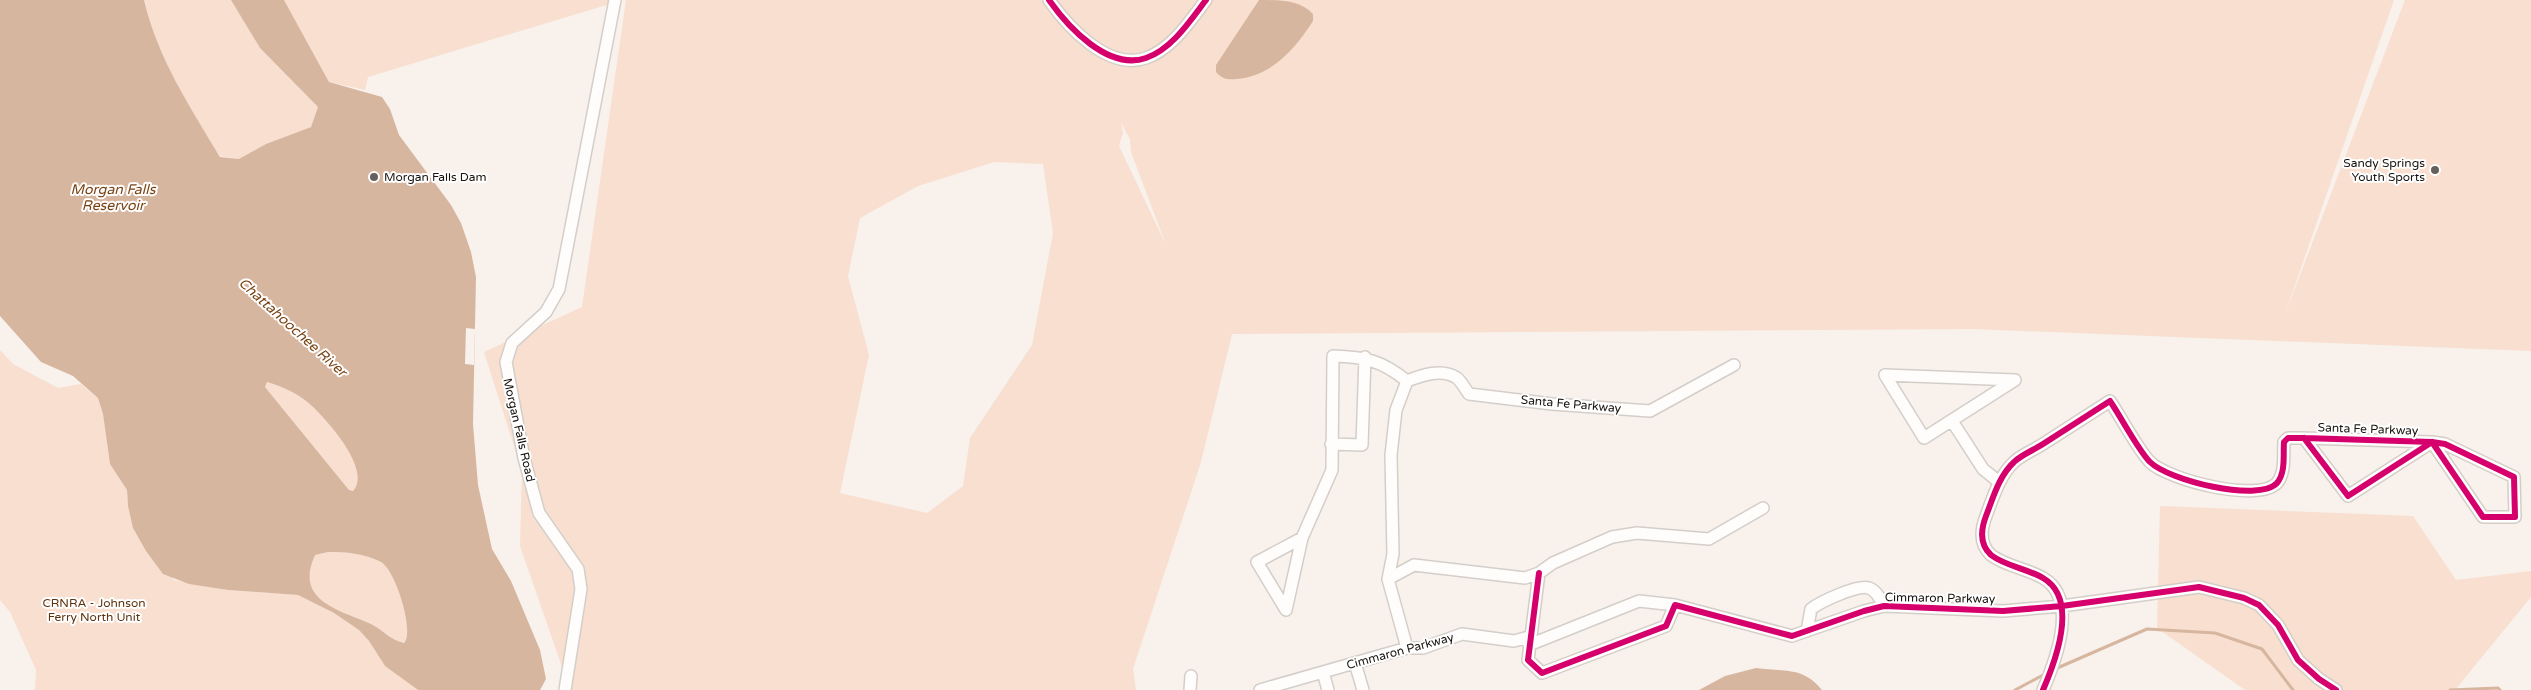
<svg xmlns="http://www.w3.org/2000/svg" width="2531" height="690" font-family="'Varela Round',sans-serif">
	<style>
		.green { fill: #f8dfcf; fill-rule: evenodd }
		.water { fill: #d7b6a0; fill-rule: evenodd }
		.pier { fill: #f9f1ec }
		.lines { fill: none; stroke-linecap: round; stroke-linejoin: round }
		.stream { stroke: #d7b6a0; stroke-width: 3 }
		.minor-casing { stroke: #d4cec9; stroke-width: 14 }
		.minor { stroke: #fefdfc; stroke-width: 11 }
		.cycleway-casing { stroke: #fff; stroke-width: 9 }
		.cycleway { stroke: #d6006c; stroke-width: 6 }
		.poi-dot { fill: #66605c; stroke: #fff; stroke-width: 2 }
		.labels { text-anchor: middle; stroke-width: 4; stroke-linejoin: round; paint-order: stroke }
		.poi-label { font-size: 12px; fill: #17120e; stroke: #fff; text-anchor: end }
		.street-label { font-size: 12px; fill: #17120e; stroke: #fff }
		.park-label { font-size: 12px; fill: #5c320f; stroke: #fff }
		.water-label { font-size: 14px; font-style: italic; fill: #7a4313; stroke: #fff }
	</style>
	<rect width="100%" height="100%" fill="#f9f1ec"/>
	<!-- green -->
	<path class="green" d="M144,0H231L260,48L318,107L311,127L266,144L239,159L220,156C188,105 158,59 144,0Z
		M284,0H623L368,77L365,90L329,82Z
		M626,0H2394L2284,317L2405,0H2531V351L1973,329L1232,334L1201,462L1133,669L1136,690H570L520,546L522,471L484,352L582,307ZM1121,123L1130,139L1131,152L1166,245L1119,146L1123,133ZM994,162L1043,164L1053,233L1032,345L970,438L963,486L927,513L840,493L869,355L848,276L860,218L918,186Z
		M0,350L13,364L58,388L81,384L98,398L103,414L110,464L127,490L128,506L174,580L228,590L298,595L334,613L359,630L369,641L385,666L418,690H35L36,670L10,612L0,600Z
		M267,382C283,387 298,394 311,405C328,419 372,470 353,491L349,490L265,387Z
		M2160,506L2413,516L2456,580L2531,571V597L2455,690H2245L2157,628Z
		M328,552C346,552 364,553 381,561C395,569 415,632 404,643C390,640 383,630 371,624C338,609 294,601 314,555Z"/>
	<!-- water -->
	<path class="water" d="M0,0H144C158,59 189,105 220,157L239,159L266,144L311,127L318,107L260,48L231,0H284L329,82L382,97L390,109L399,135L451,205L461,223L471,252L476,277L473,424L478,485L492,549L511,581L540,650L546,679L540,690H418L385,666L369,641L359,630L334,613L298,595L228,590L189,584L163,574L146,551L133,528L128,506L127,490L110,464L103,414L98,398L73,376L41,362L0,316ZM267,382C284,387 299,394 312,406C328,421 372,470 353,491L349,490L265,387ZM328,552C346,552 364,553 381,562C395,569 415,632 404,643C390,640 383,630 371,624C338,609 294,601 315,555Z
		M1259,0C1280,0 1300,0 1313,14V21C1295,49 1271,77 1236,79C1228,80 1222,79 1216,72V65Z
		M1756,668C1784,672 1803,666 1822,690H1699L1725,676Z"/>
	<!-- pier -->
	<path class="pier" d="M466,328L475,329L474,365L465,364Z"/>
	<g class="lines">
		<!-- stream -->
		<path class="stream" d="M2055,669L2147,629L2215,633L2262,649L2293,690
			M2015,690L2045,674
			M2450,690L2498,688L2500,690"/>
		<defs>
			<path id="minor" d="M1049,0C1068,27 1108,71 1146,58C1172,49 1190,21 1206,0
				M1885,375L1924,438L2015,380
				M1885,375L2015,380
				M1407,381L1396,410L1391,455L1393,554L1388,579L1407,648
				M1952,421L1983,469L1999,482
				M1331,444L1362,445L1365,357
				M1539,573L1528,660L1542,673L1666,626L1675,605L1792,636L1864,611L1884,606L2003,611L2062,606L2199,587L2244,598L2259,605L2278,625L2298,660L2319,679L2336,690
				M1388,579L1414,565L1525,578L1539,573L1553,563L1612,537L1637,533L1709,539L1763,508
				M1286,610L1302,538L1332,470L1333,356C1365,357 1381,360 1407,381C1422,375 1442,368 1457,378C1461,381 1465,389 1469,394L1552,404L1650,411L1734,365
				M1286,610L1257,562L1302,538
				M1807,631L1811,609C1820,602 1858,584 1869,588C1877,591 1881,600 1884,606
				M1529,645L1639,601L1675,605
				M1355,663L1363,690
				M1323,672L1328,690
				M565,690L581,589L578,569L539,513L524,458L506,362L512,343L546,312L559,289L615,0
				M1190,690L1191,676
				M1260,690L1407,648H1423L1462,634L1514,641L1529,637
				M2043,690C2056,660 2079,599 2043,578C2028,569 2005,566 1991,555C1979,544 1981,529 1986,516C1993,498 1999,476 2014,462C2021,455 2034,450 2043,444C2065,430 2088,415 2110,401C2121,417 2138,450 2150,462C2168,480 2258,503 2277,483C2286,472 2283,455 2284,442L2288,438H2304L2432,442L2445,444L2514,477L2515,517H2483L2432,442L2348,496L2304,438"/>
		</defs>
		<!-- minor casing -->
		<use href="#minor" class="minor-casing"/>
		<!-- minor -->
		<use href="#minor" class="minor"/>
		<defs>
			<path id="cycleway" d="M1049,0C1068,27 1108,71 1146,58C1172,49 1190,21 1206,0
				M1539,573L1528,660L1542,673L1666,626L1675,605L1792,636L1864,611L1884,606L2003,611L2062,606L2199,587L2244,598L2259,605L2278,625L2298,660L2319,679L2336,690
				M2043,690C2056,660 2079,599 2043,578C2028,569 2005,566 1991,555C1979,544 1981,529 1986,516C1993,498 1999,476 2014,462C2021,455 2034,450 2043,444C2065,430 2088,415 2110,401C2121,417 2138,450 2150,462C2168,480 2258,503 2277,483C2286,472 2283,455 2284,442L2288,438H2304L2432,442L2445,444L2514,477L2515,517H2483L2432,442L2348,496L2304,438"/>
		</defs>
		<!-- cycleway casing -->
		<use href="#cycleway" class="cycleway-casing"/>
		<!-- cycleway -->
		<use href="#cycleway" class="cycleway"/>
	</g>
	<!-- markers -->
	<g class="poi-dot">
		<circle cx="2435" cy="170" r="5"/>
		<circle cx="374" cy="177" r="5"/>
	</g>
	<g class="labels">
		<!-- poi labels -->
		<g class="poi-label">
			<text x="2425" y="167">Sandy Springs<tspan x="2425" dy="14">Youth Sports</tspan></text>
			<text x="384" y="181" text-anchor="start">Morgan Falls Dam</text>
		</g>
		<!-- street labels -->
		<g class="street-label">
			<text transform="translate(1571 404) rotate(5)" y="4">Santa Fe Parkway</text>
			<text transform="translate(2368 429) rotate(2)" y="4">Santa Fe Parkway</text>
			<text transform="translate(519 430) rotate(77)" y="4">Morgan Falls Road</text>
			<text transform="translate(1940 598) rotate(1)" y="4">Cimmaron Parkway</text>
			<text transform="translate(1400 651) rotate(-15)" y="4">Cimmaron Parkway</text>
		</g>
		<!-- park labels -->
		<g class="park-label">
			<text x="94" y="607">CRNRA - Johnson<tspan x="94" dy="14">Ferry North Unit</tspan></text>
		</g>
		<!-- water labels -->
		<g class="water-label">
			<text x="113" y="194">Morgan Falls<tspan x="113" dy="16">Reservoir</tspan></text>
			<text transform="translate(293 327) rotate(42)" y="5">Chattahoochee River</text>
		</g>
	</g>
</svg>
